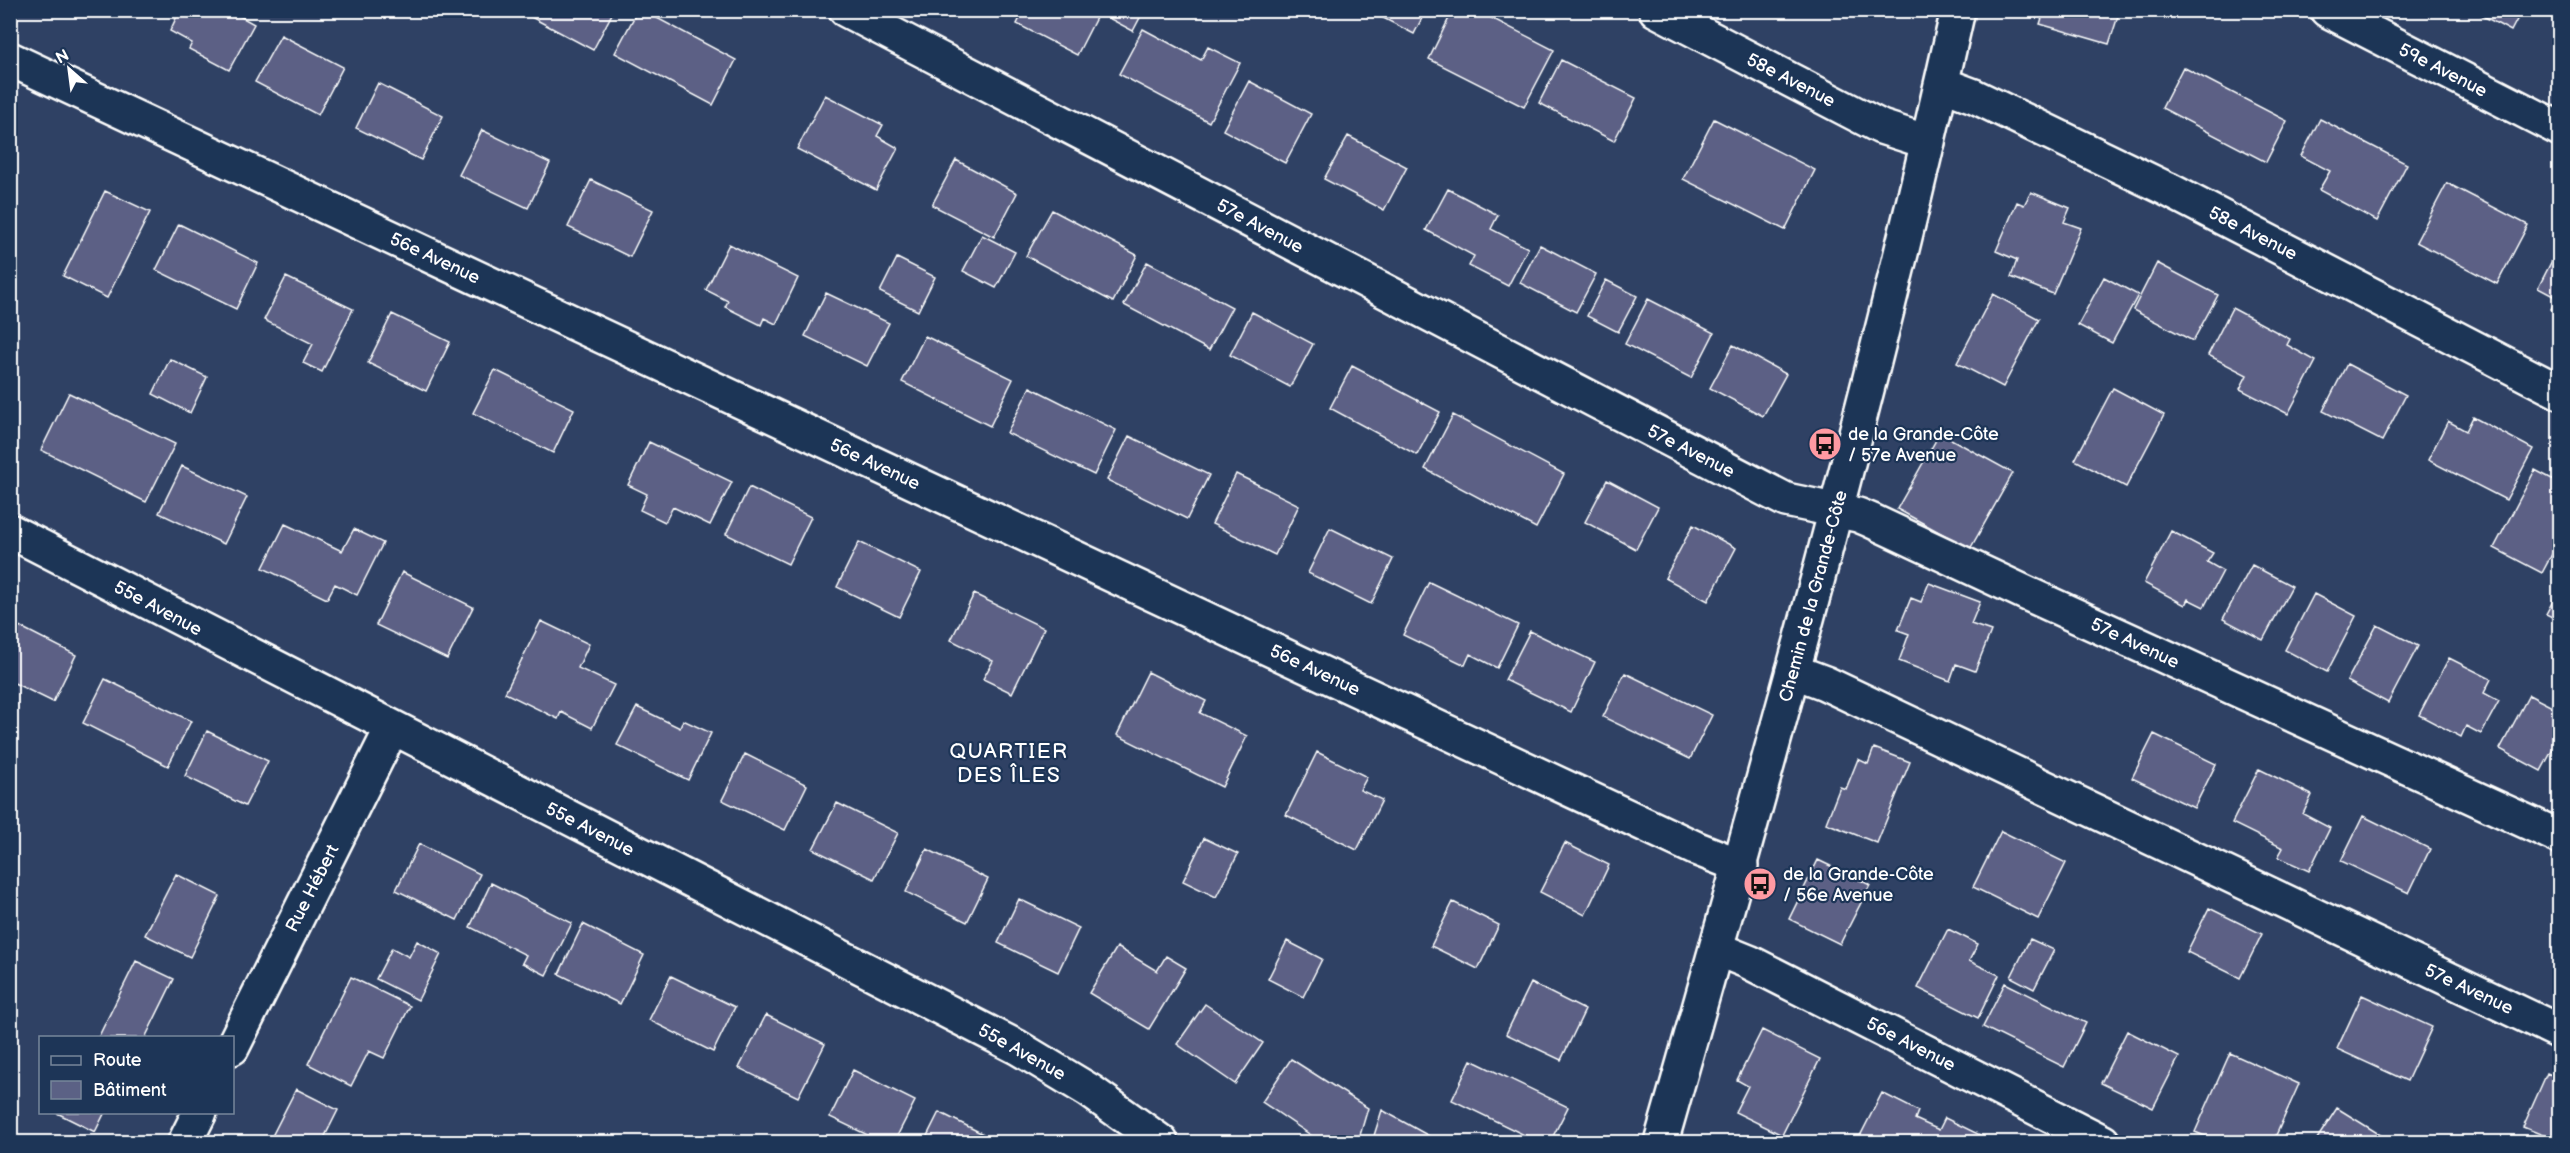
<svg xmlns="http://www.w3.org/2000/svg" width="2570" height="1153" font-family="'Balsamiq Sans',sans-serif">
	<style>
		.building { fill: #5b6185; stroke: #fff; stroke-width: 1.5 }
		.lines { fill: none; stroke-linecap: round; stroke-linejoin: round }
		.street-casing { stroke: #fff; stroke-width: 38 }
		.secondary-casing { stroke: #fff; stroke-width: 38 }
		.street { stroke: #1d3557; stroke-width: 33 }
		.secondary { stroke: #1d3557; stroke-width: 33 }
		.labels { text-anchor: middle; stroke-width: 4.5; stroke-linejoin: round; paint-order: stroke }
		.street-label { font-size: 18px; fill: #fff; stroke: #1d3557 }
		.poi-label { font-size: 18px; fill: #fff; stroke: #1d3557; text-anchor: start }
		.quarter-label { font-size: 21px; letter-spacing: 1.5px; fill: #fff; stroke: #1d3557 }
	</style>
	<rect width="100%" height="100%" fill="#2f4164"/>
	<filter id="ink" filterUnits="userSpaceOnUse"><feTurbulence type="fractalNoise" baseFrequency=".0167" numOctaves="2"/><feDisplacementMap in="SourceGraphic" scale="12" xChannelSelector="R" yChannelSelector="G"/><feConvolveMatrix kernelMatrix="1 2 1 2 8 2 1 2 1" color-interpolation-filters="sRGB"/></filter>
	<g filter="url(#ink)">
		<!-- building -->
		<path class="building" d="M180,10H229L254,24L229,70L189,49L192,43L170,31Z
			M518,10H614L593,50Z
			M638,10H642L736,60L713,105L615,53Z
			M1024,10H1100L1077,55L1017,24Z
			M1103,10H1144L1133,31L1101,14Z
			M1368,10H1426L1414,34Z
			M1453,10H1476L1554,50L1524,107L1429,59Z
			M2018,10H2120L2109,44L2040,24L2042,18Z
			M2472,10H2522L2511,31Z
			M1143,29L1201,60L1208,47L1240,63L1209,122L1119,74Z
			M281,35L343,67L318,115L255,82Z
			M1561,60L1636,98L1614,141L1539,103Z
			M2183,67L2287,121L2266,162L2162,108Z
			M1249,81L1311,114L1285,163L1223,130Z
			M378,83L443,116L421,160L356,128Z
			M825,95L883,125L877,136L898,148L876,190L797,149Z
			M1714,119L1815,170L1785,230L1683,179Z
			M2320,119L2407,164L2377,221L2319,190L2330,171L2301,156Z
			M482,130L550,163L528,208L459,175Z
			M1348,136L1407,167L1384,210L1324,179Z
			M956,160L1017,193L994,237L932,205Z
			M591,180L653,210L630,257L568,227Z
			M2447,183L2528,225L2497,284L2416,242Z
			M1448,189L1498,215L1491,229L1528,248L1508,286L1469,266L1474,256L1426,230Z
			M105,191L150,212L107,298L63,276Z
			M2031,192L2070,208L2064,222L2081,228L2053,294L2011,277L2017,260L1996,251L2017,202L2024,205Z
			M1052,210L1137,255L1113,302L1026,256Z
			M179,224L258,263L236,309L156,270Z
			M982,235L1015,252L996,288L963,271Z
			M729,244L798,278L776,324L764,318L761,325L725,307L728,301L706,290Z
			M1540,245L1596,274L1576,312L1520,283Z
			M2560,245V314L2551,309L2557,298L2538,288Z
			M897,258L935,277L918,311L880,292Z
			M1147,262L1232,307L1209,350L1124,305Z
			M2157,263L2218,295L2193,341L2133,310Z
			M286,277L353,309L322,372L303,363L313,344L264,320Z
			M2104,277L2138,295L2112,343L2078,325Z
			M1606,280L1637,296L1618,332L1587,316Z
			M826,293L889,323L867,366L805,336Z
			M1993,294L2039,319L2003,387L1957,363Z
			M1648,299L1714,333L1691,378L1625,344Z
			M2232,308L2290,339L2287,345L2316,361L2288,414L2240,389L2247,375L2208,355Z
			M1252,312L1313,344L1290,387L1230,355Z
			M392,314L450,342L426,391L368,363Z
			M925,336L1013,379L990,426L902,382Z
			M1733,345L1786,374L1763,416L1710,388Z
			M170,359L207,377L190,413L153,394Z
			M2347,364L2406,395L2382,441L2323,411Z
			M1352,366L1440,412L1417,455L1330,408Z
			M495,370L574,409L553,453L473,413Z
			M1030,387L1116,430L1094,475L1007,433Z
			M2113,388L2164,415L2126,487L2075,460Z
			M69,393L175,444L146,502L41,450Z
			M1453,415L1564,474L1536,528L1425,469Z
			M2473,417L2533,449L2506,500L2428,460L2448,421L2466,431Z
			M1940,433L2013,473L1970,549L1897,509Z
			M1129,436L1209,475L1187,519L1107,480Z
			M649,442L732,482L710,525L673,507L665,522L640,510L647,494L628,485Z
			M182,466L247,497L224,544L159,513Z
			M2535,470L2554,480L2560,472V539L2542,573L2494,548Z
			M1236,474L1299,505L1275,555L1212,524Z
			M1607,480L1658,507L1636,549L1585,522Z
			M749,487L811,517L788,564L726,534Z
			M285,524L342,551L354,529L383,543L357,595L335,584L327,599L263,568Z
			M1693,525L1736,548L1708,601L1665,578Z
			M1330,528L1393,559L1371,604L1308,573Z
			M2171,531L2213,553L2207,562L2223,571L2204,607L2188,599L2185,605L2144,583Z
			M859,542L921,572L899,617L837,587Z
			M2252,565L2292,586L2263,640L2223,619Z
			M402,572L473,607L447,659L376,625Z
			M1429,582L1518,625L1497,668L1470,654L1465,665L1403,635Z
			M1929,583L1980,602L1971,624L1991,631L1975,671L1956,664L1950,681L1899,661L1909,634L1898,630L1911,598L1921,602Z
			M2560,588V621L2546,614Z
			M974,594L1044,628L1012,693L983,679L993,661L951,640Z
			M2314,594L2356,616L2327,672L2285,650Z
			M541,621L589,644L578,668L614,685L592,728L561,712L558,719L505,693Z
			M13,623L76,655L53,702L10,681V628Z
			M2377,625L2418,646L2388,703L2347,681Z
			M1530,631L1595,662L1571,712L1505,680Z
			M2449,658L2491,679L2484,693L2499,701L2481,734L2466,726L2461,737L2419,715Z
			M1148,672L1206,701L1200,713L1247,736L1222,787L1117,735Z
			M1625,673L1712,715L1690,759L1603,717Z
			M105,679L191,721L168,766L83,723Z
			M2529,695L2560,711V736L2541,771L2500,749Z
			M637,707L680,728L683,720L711,733L688,780L617,745Z
			M207,731L268,761L245,806L185,776Z
			M2154,734L2216,764L2194,808L2132,778Z
			M1874,748L1910,762L1877,843L1826,823L1840,787L1846,789L1858,759L1868,764Z
			M1317,752L1367,777L1360,790L1382,800L1357,850L1286,815Z
			M745,754L807,785L785,830L722,800Z
			M2259,769L2312,795L2303,814L2330,828L2309,871L2278,857L2283,848L2232,823Z
			M837,803L898,833L874,879L813,849Z
			M2363,816L2430,849L2409,893L2341,861Z
			M2001,831L2066,863L2038,919L1973,887Z
			M1204,838L1238,854L1216,897L1183,881Z
			M1565,843L1609,865L1585,915L1540,892Z
			M419,844L480,874L457,920L396,890Z
			M927,849L988,879L967,922L906,892Z
			M1818,860L1870,885L1840,944L1789,919Z
			M176,874L220,896L190,957L145,935Z
			M491,883L572,923L546,975L522,963L526,955L470,927Z
			M1019,899L1079,928L1058,972L998,943Z
			M1453,902L1499,925L1478,969L1431,946Z
			M2209,908L2262,934L2240,978L2187,952Z
			M583,924L644,955L620,1004L559,974Z
			M1948,929L1978,944L1969,961L1999,975L1978,1018L1918,988Z
			M2030,939L2054,950L2034,989L2011,977Z
			M417,941L441,954L418,1000L376,979L392,948L409,957Z
			M1287,941L1322,959L1303,997L1268,979Z
			M1117,947L1157,971L1166,956L1186,968L1149,1029L1089,993Z
			M136,961L174,979L145,1038H98Z
			M671,976L735,1007L713,1052L649,1020Z
			M351,977L410,1006L384,1058L369,1051L351,1086L308,1064Z
			M1531,983L1585,1010L1561,1060L1506,1034Z
			M2005,983L2086,1023L2064,1067L1983,1027Z
			M2362,995L2432,1027L2407,1081L2337,1049Z
			M1205,1004L1263,1043L1235,1084L1177,1044Z
			M766,1015L825,1044L798,1097L739,1068Z
			M1762,1030L1820,1059L1782,1135L1735,1112L1748,1086L1737,1080Z
			M2127,1031L2179,1057L2153,1108L2101,1083Z
			M2230,1053L2299,1084L2273,1142H2219L2195,1132Z
			M1291,1059L1368,1108L1358,1142H1321L1262,1102Z
			M1471,1060L1568,1107L1550,1142H1539L1452,1100Z
			M853,1070L915,1101L894,1142H882L830,1117Z
			M2547,1073L2560,1079V1142L2523,1127Z
			M296,1089L338,1110L322,1142H269Z
			M1882,1093L1918,1111L1915,1119L1939,1130L1945,1118L1980,1135L1976,1142H1857Z
			M2337,1108L2392,1142H2315Z
			M1382,1110L1431,1137L1428,1142H1372Z
			M55,1112H105L95,1132Z
			M939,1112L999,1142H924Z"/>
		<g class="lines">
			<defs>
				<path id="street" d="M846,10L1786,500L1858,515L1870,520L2028,594L2560,837
					M1656,10L1881,127L1928,142
					M2327,10L2560,129
					M10,59L1695,848L1741,866
					M1942,84L1974,96L2167,189L2560,392
					M10,531L1017,1047L1090,1091L1161,1142
					M1793,671L1825,683L2560,1032
					M1717,949L1749,962L2103,1142
					M232,1048L392,728
					M185,1142L200,1112"/>
				<path id="secondary" d="M1661,1142C1768,768 1873,391 1958,10"/>
			</defs>
			<!-- street casing -->
			<use href="#street" class="street-casing"/>
			<!-- secondary casing -->
			<use href="#secondary" class="secondary-casing"/>
			<!-- street -->
			<use href="#street" class="street"/>
			<!-- secondary -->
			<use href="#secondary" class="secondary"/>
		</g>
	</g>
	<!-- icons -->
	<defs>
		<symbol id="bus-disc" viewBox="-11 -11 22 22"><circle r="9.5" fill="#ff9aa2" stroke="#1d3557"/><path d="M-5-6H5V4H4V6H2V4H-2V6H-4V4H-5ZM-3.5-4V0h7V-4ZM-3.5 1.2v1.5H-2V1.2ZM2 1.2v1.5H3.5V1.2Z" fill="#111"/></symbol>
	</defs>
	<g fill-rule="evenodd">
		<use href="#bus-disc" x="1806" y="425" width="38" height="38"/>
		<use href="#bus-disc" x="1741" y="865" width="38" height="38"/>
	</g>
	<g class="labels">
		<!-- street labels -->
		<g class="street-label">
			<text transform="translate(2443 70) rotate(27)" y="6">59e Avenue</text>
			<text transform="translate(1791 80) rotate(27)" y="6">58e Avenue</text>
			<text transform="translate(1260 226) rotate(28)" y="6">57e Avenue</text>
			<text transform="translate(2253 233) rotate(27)" y="6">58e Avenue</text>
			<text transform="translate(435 258) rotate(25)" y="6">56e Avenue</text>
			<text transform="translate(1691 451) rotate(27)" y="6">57e Avenue</text>
			<text transform="translate(875 464) rotate(25)" y="6">56e Avenue</text>
			<text transform="translate(1813 596) rotate(-75)" y="6">Chemin de la Grande-Côte</text>
			<text transform="translate(158 608) rotate(28)" y="6">55e Avenue</text>
			<text transform="translate(2135 643) rotate(25)" y="6">57e Avenue</text>
			<text transform="translate(1315 670) rotate(25)" y="6">56e Avenue</text>
			<text transform="translate(590 829) rotate(27)" y="6">55e Avenue</text>
			<text transform="translate(312 888) rotate(-63)" y="6">Rue Hébert</text>
			<text transform="translate(2469 989) rotate(25)" y="6">57e Avenue</text>
			<text transform="translate(1911 1044) rotate(27)" y="6">56e Avenue</text>
			<text transform="translate(1022 1052) rotate(29)" y="6">55e Avenue</text>
		</g>
		<!-- poi labels -->
		<g class="poi-label">
			<text x="1848" y="440">de la Grande-Côte<tspan x="1848" dy="21">/ 57e Avenue</tspan></text>
			<text x="1783" y="880">de la Grande-Côte<tspan x="1783" dy="21">/ 56e Avenue</tspan></text>
		</g>
		<!-- quarter labels -->
		<g class="quarter-label">
			<text x="1009" y="758">QUARTIER<tspan x="1009" dy="24">DES ÎLES</tspan></text>
		</g>
	</g>
	<!-- margin -->
	<rect width="2570" height="1153" fill="none" stroke="#1d3557" stroke-width="36"/>
	<rect x="18" y="18" width="2534" height="1117" fill="none" stroke="#fff" stroke-width="2" filter="url(#ink)"/>
	<!-- legend -->
	<rect x="39" y="1036" width="195" height="78" fill="#1d3557" stroke="#77869a" stroke-width="1.5"/>
	<rect x="51" y="1056" width="30" height="9" fill="#1d3557" stroke="#77869a" stroke-width="1.5"/>
	<text x="93" y="1066" font-size="18" fill="#ffffff">Route</text>
	<rect x="51" y="1081" width="30" height="18" fill="#5b6185" stroke="#77869a" stroke-width="1.5"/>
	<text x="93" y="1096" font-size="18" fill="#ffffff">Bâtiment</text>
	<!-- north arrow -->
	<g transform="translate(69 69) rotate(332)" stroke="#1d3557" stroke-width="4.5" paint-order="stroke">
	<path d="M0-4.5L10 22L0 15L-10 22Z" fill="#ffffff"/>
	<text y="-9" font-size="16" font-weight="bold" text-anchor="middle" fill="#ffffff">N</text>
	</g>
</svg>
